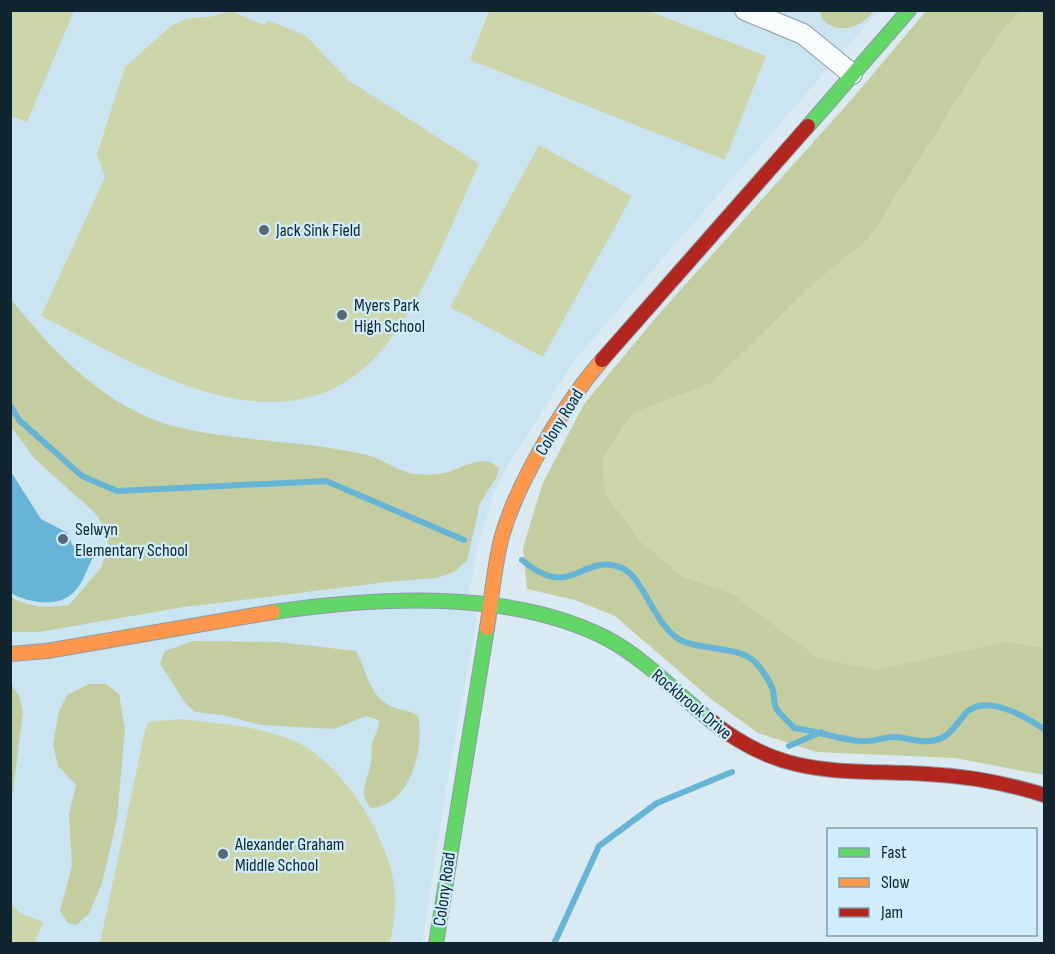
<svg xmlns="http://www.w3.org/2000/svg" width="1055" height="954" font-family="'Sofia Sans Condensed',sans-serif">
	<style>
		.built { fill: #cae4f2 }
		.green { fill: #cdd6aa }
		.forest { fill: #c3cd9f }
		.water { fill: #66b5d6 }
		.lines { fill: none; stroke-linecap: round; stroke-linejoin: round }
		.stream { stroke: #66b5d6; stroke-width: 6 }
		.street-casing { stroke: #8b9ca4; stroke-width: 22 }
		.fast-casing { stroke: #8b9ca4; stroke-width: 16 }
		.slow-casing { stroke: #8b9ca4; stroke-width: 16 }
		.jam-casing { stroke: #8b9ca4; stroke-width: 16 }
		.street { stroke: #f9fcfd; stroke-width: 20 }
		.fast { stroke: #63d668; stroke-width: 14 }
		.slow { stroke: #ff974d; stroke-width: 14 }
		.jam { stroke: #b3261e; stroke-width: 14 }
		.poi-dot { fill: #576a73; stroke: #cfedfd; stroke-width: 2 }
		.labels { text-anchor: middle; stroke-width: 4.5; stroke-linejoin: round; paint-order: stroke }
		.poi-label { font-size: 18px; fill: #10252f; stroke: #cfedfd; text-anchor: start }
		.street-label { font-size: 18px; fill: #10252f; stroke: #cfedfd }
	</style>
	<rect width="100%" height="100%" fill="#daeaf2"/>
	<!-- built -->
	<path class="built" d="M10,11H878L577,357L506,468L492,498L476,553L469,595L477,619L450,764L422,943H11Z"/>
	<!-- green -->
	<path class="green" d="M10,11H74L27,122L11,116Z
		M231,11L265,25L267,20L306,36L348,80L479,164C451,224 427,293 386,345C292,464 143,368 41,316L105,177L97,154L125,67L171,26L187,18L209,17Z
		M489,11H649L766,56L725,160L470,60Z
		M942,11H1044V744L801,723L548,489Z
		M539,145L632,196L543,357L450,307Z
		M180,719C218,723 261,726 296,742C342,762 393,843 395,894C396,910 393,927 390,943H100L146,726L149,722Z
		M10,903L20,913L43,922L34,943H11Z"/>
	<!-- forest -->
	<path class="forest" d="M820,11V10L874,11C870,15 865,21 859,24C845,32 822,29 820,11Z
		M926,11H1020L998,35L869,238L814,283L711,383L632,413L602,459L605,494L641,542L683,577L732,594L818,658L875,670L1006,642L1044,648V775L955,758L816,752L758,733L711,699L615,616L575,600L527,589L523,548L542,485L584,404L658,315L852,99Z
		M11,299C52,352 110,411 177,427C239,442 305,440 367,455C382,459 394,468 409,473C417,475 432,475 440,474C458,471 485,450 499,469L496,478L480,503L467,561L454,572L436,578L387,582L184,607L39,632H11V597C29,608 49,608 69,605L101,568L109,546L104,526L94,512L34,458L11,427Z
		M193,641L278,642L356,651C366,669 368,692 387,704C396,711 409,709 418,716C425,746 411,806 371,808C357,793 368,780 371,763C372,756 371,749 372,743C375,735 379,729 379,720L366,716L334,729L261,725L223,715L195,712L186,704L160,664L165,651Z
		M11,684L19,696L23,712L11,806Z
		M89,684H106L119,694L125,729L117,819L102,883L89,914L76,925L68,923L60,911L72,866L69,814L76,785L58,766L53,744L59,711L67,695Z"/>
	<!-- water -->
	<path class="water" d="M11,472L41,519L68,533L72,545L93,557C87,569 83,583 74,592C59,608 28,603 11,593Z"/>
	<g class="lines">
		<!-- stream -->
		<path class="stream" d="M10,405L19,420L82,476L117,491L326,481L464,540
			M522,560C573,603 581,551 622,568C644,577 654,627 682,641C700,650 741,646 756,663C762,670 770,682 773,690C774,696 774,703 776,708C780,715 789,722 794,728C816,731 836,738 858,741C872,743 882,737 894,737C906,737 919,743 930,741C949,739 954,727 965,714C984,692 1026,717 1044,729
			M789,746L821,732
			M554,944L599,846L657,803L732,772"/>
		<defs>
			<path id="street" d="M745,10L803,34L852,74"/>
			<path id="fast" d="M808,126L909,10
				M273,612C378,597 510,589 606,638C646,659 676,693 710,720
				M436,944L487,628"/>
			<path id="slow" d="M487,628C492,598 494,565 502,536C518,481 564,404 602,360
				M10,654L47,651L273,612"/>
			<path id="jam" d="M602,360L808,126
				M710,720C784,780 840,769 927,774C967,776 1006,783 1044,795"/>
		</defs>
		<!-- street casing -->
		<use href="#street" class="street-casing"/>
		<!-- fast casing -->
		<use href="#fast" class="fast-casing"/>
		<!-- slow casing -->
		<use href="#slow" class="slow-casing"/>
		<!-- jam casing -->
		<use href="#jam" class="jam-casing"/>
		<!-- street -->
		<use href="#street" class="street"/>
		<!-- fast -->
		<use href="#fast" class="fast"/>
		<!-- slow -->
		<use href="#slow" class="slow"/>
		<!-- jam -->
		<use href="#jam" class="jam"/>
	</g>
	<!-- markers -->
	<g class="poi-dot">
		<circle cx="264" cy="230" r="6"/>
		<circle cx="342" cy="315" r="6"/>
		<circle cx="63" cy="539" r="6"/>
		<circle cx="223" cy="854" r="6"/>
	</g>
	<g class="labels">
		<!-- poi labels -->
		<g class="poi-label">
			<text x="276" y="236">Jack Sink Field</text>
			<text x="354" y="311">Myers Park<tspan x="354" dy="21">High School</tspan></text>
			<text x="75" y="535">Selwyn<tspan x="75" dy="21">Elementary School</tspan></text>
			<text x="235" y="850">Alexander Graham<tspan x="235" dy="21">Middle School</tspan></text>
		</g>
		<!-- street labels -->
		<g class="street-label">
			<text transform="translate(559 422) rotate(-58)" y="6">Colony Road</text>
			<text transform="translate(692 704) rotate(40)" y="6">Rockbrook Drive</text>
			<text transform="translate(444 889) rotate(-82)" y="6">Colony Road</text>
		</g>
	</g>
	<!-- border -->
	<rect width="1055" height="954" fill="none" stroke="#10252f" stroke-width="24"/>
	<!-- legend -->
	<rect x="827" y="828" width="210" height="108" fill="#cfedfd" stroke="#839dab" stroke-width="1.5"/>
	<rect x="839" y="848" width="30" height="9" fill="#63d668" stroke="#839dab" stroke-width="1.5"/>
	<text x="881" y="858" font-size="18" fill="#10252f">Fast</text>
	<rect x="839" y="878" width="30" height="9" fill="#ff974d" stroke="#839dab" stroke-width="1.5"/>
	<text x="881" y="888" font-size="18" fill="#10252f">Slow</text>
	<rect x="839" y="908" width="30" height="9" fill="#b3261e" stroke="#839dab" stroke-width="1.5"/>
	<text x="881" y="918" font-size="18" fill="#10252f">Jam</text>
</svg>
